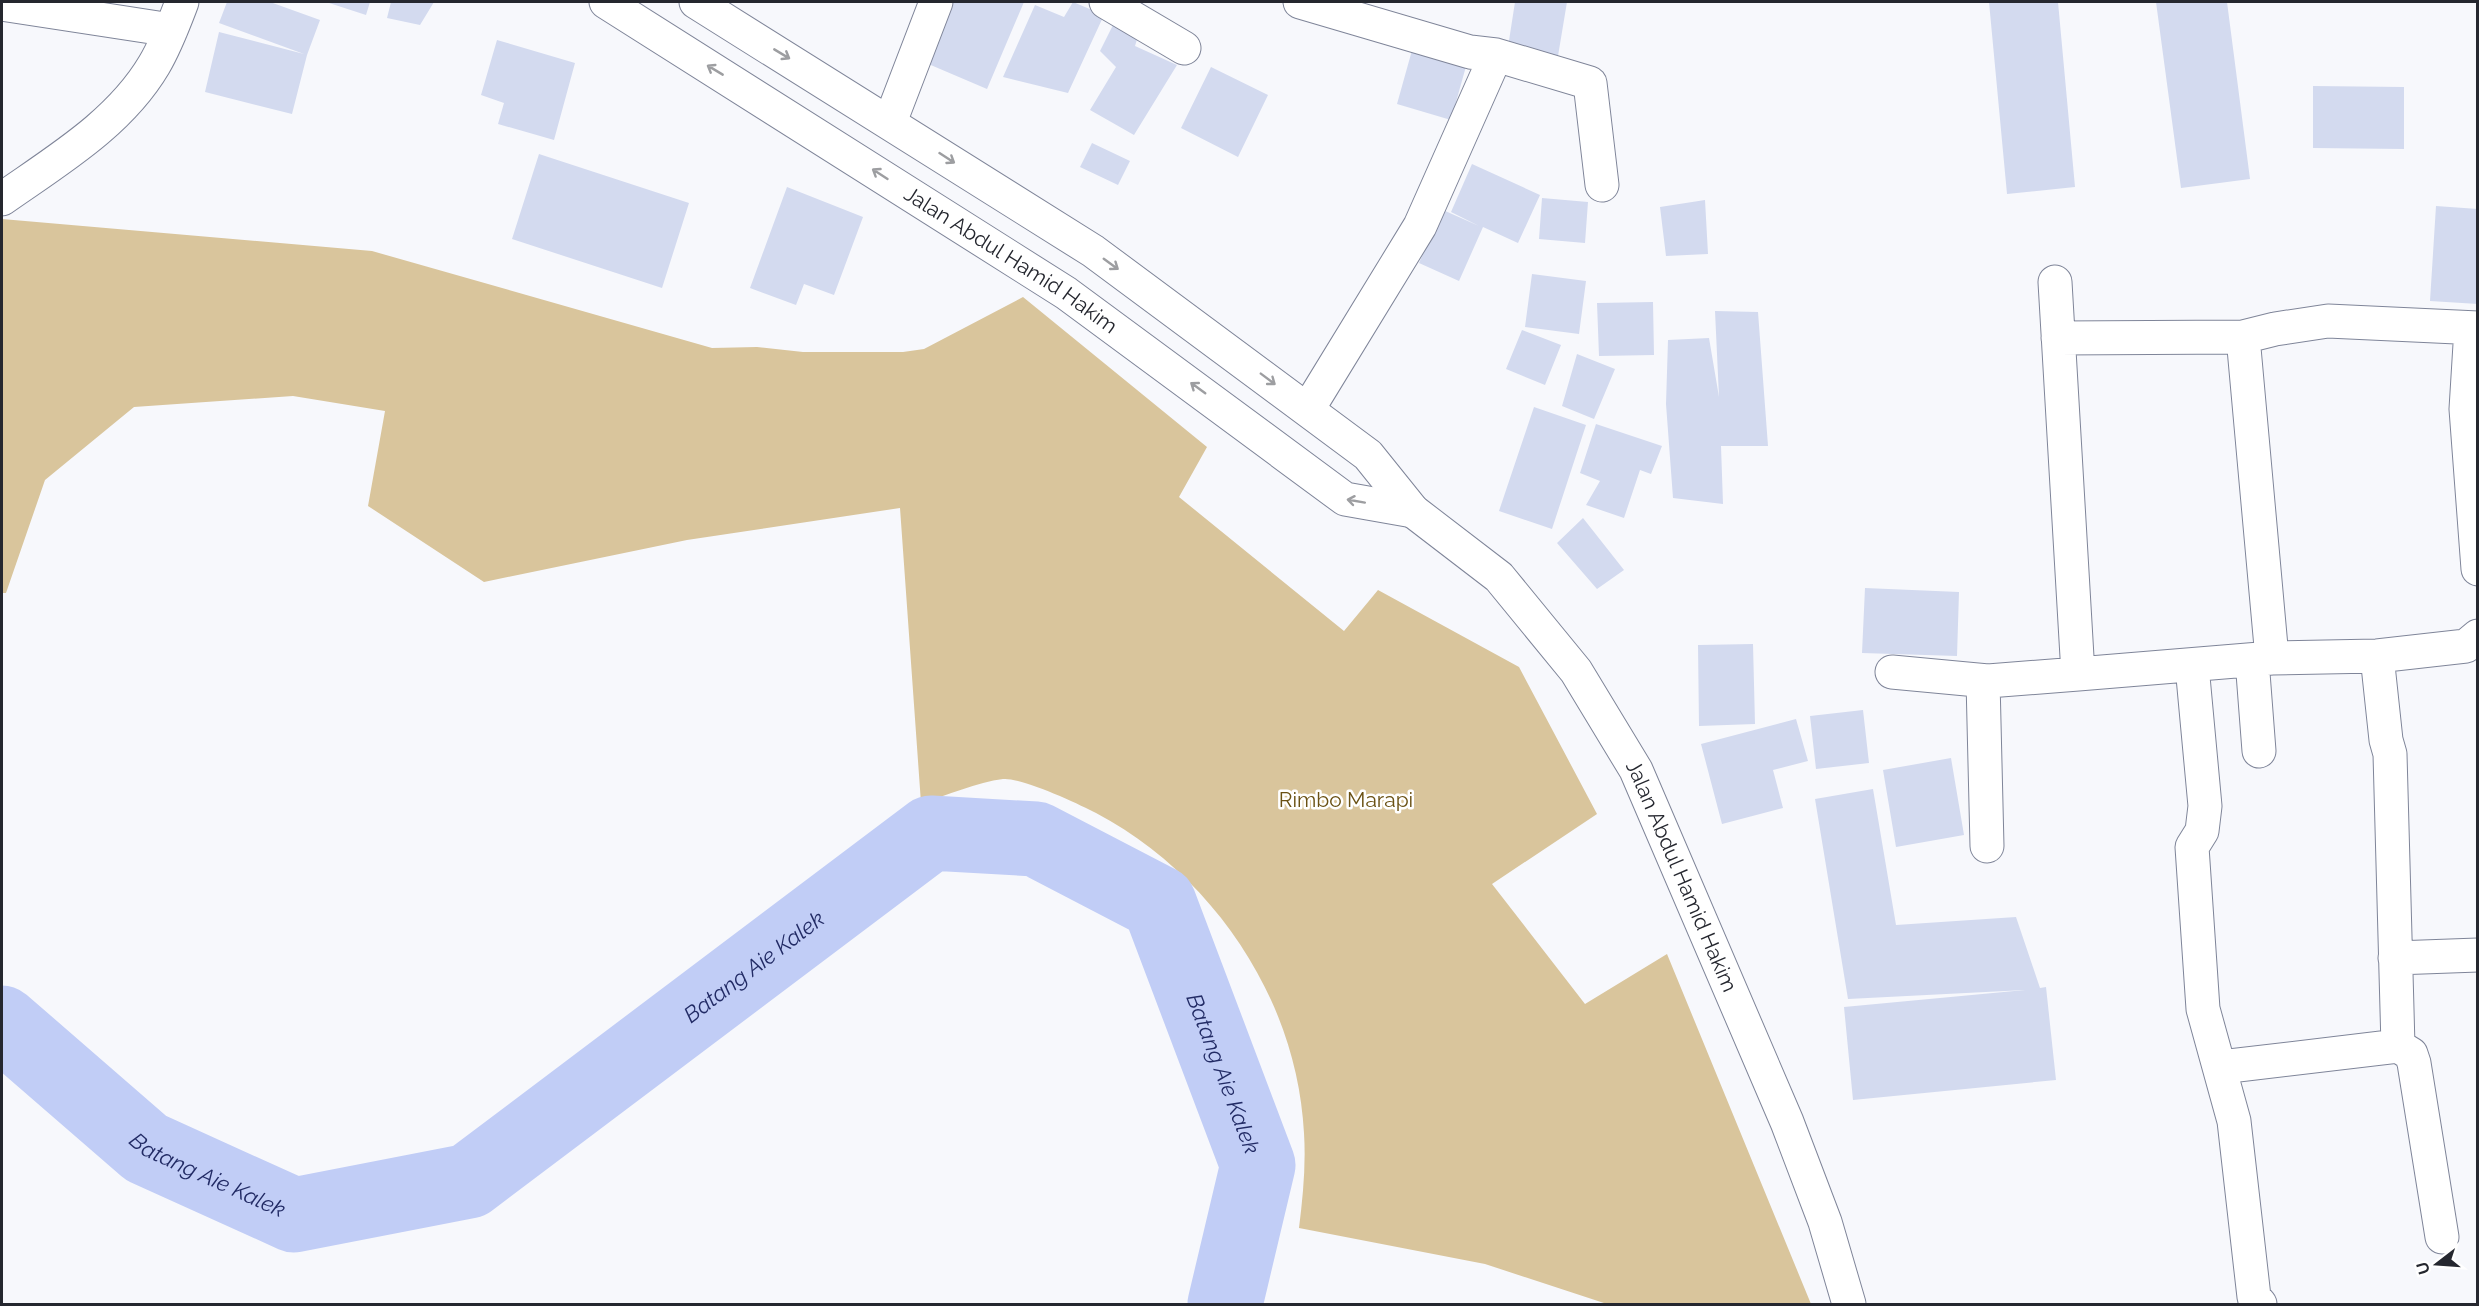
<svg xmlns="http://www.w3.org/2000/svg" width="2479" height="1306" font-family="Raleway,sans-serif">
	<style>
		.green { fill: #d9c59c }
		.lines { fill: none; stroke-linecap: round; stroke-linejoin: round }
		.river { stroke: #c1cdf6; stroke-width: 75 }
		.building { fill: #d3daef }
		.minor-casing { stroke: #7f8599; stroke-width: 35 }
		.major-casing { stroke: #7f8599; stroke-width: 35 }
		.minor { stroke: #fff; stroke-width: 33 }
		.major { stroke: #fff; stroke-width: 33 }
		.oneway { stroke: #9d9ea1 }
		.labels { text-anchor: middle; stroke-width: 5; stroke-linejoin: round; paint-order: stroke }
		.street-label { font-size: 21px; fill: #25272f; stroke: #fff }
		.park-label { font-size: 21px; fill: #6a5114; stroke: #fff }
		.water-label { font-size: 22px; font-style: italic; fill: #222b65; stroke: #fff }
	</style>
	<rect width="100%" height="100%" fill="#f7f8fc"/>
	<!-- green -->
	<path class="green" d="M2,219L372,251L712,348L757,347L803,352H903L924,349L1023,297L1207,447L1179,497L1344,631L1378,590L1519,667L1597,814L1492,884L1585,1004L1667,954L1811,1304H1607L1485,1264L1299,1228C1303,1196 1306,1165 1304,1133C1297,999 1213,875 1096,813C1079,804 1021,777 1003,779C978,782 946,796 921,803L900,508L687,540L484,582L368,506L385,411L293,396L134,407L45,480L6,593H2Z"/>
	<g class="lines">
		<!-- river -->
		<path class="river" id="s1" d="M2,1023L146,1148L294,1215L469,1181L931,833L1036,839L1159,903L1258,1165L1225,1304"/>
	</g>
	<!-- building -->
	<path class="building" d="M227,2H270L320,20L307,55L292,114L205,92L219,32L304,54L219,23Z
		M326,2H370L366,15Z
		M391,2H434L420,25L387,18Z
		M943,2H1024L987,89L919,60Z
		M1073,2L1104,15L1068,93L1003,77L1035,5L1064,17Z
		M1515,2H1567L1558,56L1508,47Z
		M1989,2H2058L2075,187L2007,194Z
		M2156,2H2227L2250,179L2181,188Z
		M1117,17L1139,33L1135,46L1177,65L1134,135L1090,110L1116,67L1100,51Z
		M1416,36L1470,52L1451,120L1397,104Z
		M497,40L575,63L554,140L498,124L504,103L481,95Z
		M1211,67L1268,95L1238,157L1181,128Z
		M2313,86L2404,87V149L2313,148Z
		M1092,143L1130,161L1118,185L1080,167Z
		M539,154L689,203L662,288L512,239Z
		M1472,164L1540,195L1518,243L1483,227L1459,281L1419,263L1443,210L1479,226L1451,212Z
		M787,187L863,217L834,295L804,284L796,305L750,288Z
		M1542,198L1588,202L1585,243L1539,239Z
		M1705,200L1708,254L1666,256L1660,207Z
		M2436,206L2478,209V304L2430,301Z
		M1532,274L1586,281L1579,334L1525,327Z
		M1653,302L1654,355L1599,356L1597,303Z
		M1715,311L1758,312L1768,446H1721L1723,504L1673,498L1666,404L1668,340L1709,338L1719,397Z
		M1522,330L1561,345L1545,385L1506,369Z
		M1577,354L1615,369L1594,419L1562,406Z
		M1534,407L1586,425L1552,529L1499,511Z
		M1596,424L1662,446L1651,474L1640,470L1624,518L1586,505L1600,481L1580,473Z
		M1583,518L1624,570L1597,589L1557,543Z
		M1865,588L1959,592L1957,656L1862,653Z
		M1753,644L1755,724L1699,726L1698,645Z
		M1863,710L1869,763L1816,769L1810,716Z
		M1796,719L1808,761L1773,770L1783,808L1722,824L1701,744Z
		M1951,758L1964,835L1896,847L1883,770Z
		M1873,789L1896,925L2016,917L2040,988L2046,987L2056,1080L1853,1100L1844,1007L2025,990L1848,999L1815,799Z"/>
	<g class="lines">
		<defs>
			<path id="minor" d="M1106,2L1184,48
				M1300,2L1470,52L1496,55L1590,83L1602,185
				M2,4L171,30
				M890,122L936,2
				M2,199C56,161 119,124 154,65C166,45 174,23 182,2
				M2055,282L2078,674L2272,658L2377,656L2466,646L2478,636
				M2471,328L2466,409L2478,569
				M2243,337L2272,658
				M2058,338L2243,337L2275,329L2328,321L2478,328
				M1308,409L1420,226L1496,55
				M2377,656L2386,740L2390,754L2398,1046L2411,1054L2414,1063L2442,1237
				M2252,660L2259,751
				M2192,666L2205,806L2202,831L2192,847L2203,1009L2234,1121L2254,1297L2260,1304
				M1892,672L1988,681L2078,674
				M1983,681L1987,846
				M2395,958L2478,955
				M2221,1067L2398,1046"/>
			<g id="major">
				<path id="s2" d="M606,2L1066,293L1345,499L1413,511"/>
				<path id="s3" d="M696,2L1093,251L1368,455L1413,511L1499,577L1576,671L1636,770L1787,1122L1825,1222L1849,1304"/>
			</g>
		</defs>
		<!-- minor casing -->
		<use href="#minor" class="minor-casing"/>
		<!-- major casing -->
		<use href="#major" class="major-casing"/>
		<!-- minor -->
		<use href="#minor" class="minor"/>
		<!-- major -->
		<use href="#major" class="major"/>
	</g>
	<!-- one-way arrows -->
	<defs><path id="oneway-shaft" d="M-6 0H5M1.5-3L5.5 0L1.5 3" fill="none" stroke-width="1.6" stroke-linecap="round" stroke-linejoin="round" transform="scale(1.5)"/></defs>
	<g class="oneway">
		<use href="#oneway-shaft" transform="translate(782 54) rotate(31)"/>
		<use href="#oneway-shaft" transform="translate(715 70) rotate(-149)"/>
		<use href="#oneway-shaft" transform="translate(947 158) rotate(33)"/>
		<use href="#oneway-shaft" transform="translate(880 174) rotate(-147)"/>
		<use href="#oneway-shaft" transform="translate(1111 264) rotate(36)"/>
		<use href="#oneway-shaft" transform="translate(1268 379) rotate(37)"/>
		<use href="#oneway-shaft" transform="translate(1198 388) rotate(-144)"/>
		<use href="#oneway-shaft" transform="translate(1356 501) rotate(-170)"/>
	</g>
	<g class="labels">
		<!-- street labels -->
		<g class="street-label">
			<text dy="7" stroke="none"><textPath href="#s2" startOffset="480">Jalan Abdul Hamid Hakim</textPath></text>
			<text dy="7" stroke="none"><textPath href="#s3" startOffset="1344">Jalan Abdul Hamid Hakim</textPath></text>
		</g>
		<!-- park labels -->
		<g class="park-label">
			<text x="1346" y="807">Rimbo Marapi</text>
		</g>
		<!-- water labels -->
		<g class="water-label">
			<text dy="8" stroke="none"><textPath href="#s1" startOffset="888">Batang Aie Kalek</textPath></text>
			<text dy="8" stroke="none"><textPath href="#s1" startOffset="1536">Batang Aie Kalek</textPath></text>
			<text dy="8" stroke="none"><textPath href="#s1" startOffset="258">Batang Aie Kalek</textPath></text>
		</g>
	</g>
	<!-- border -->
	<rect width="2479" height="1306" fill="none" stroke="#25272f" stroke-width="6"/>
	<!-- north arrow -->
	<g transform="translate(2437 1264) rotate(253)" stroke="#ffffff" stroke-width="4.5" paint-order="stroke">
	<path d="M0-4.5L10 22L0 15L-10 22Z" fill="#25272f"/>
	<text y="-9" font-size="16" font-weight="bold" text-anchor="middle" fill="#25272f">U</text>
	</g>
</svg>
